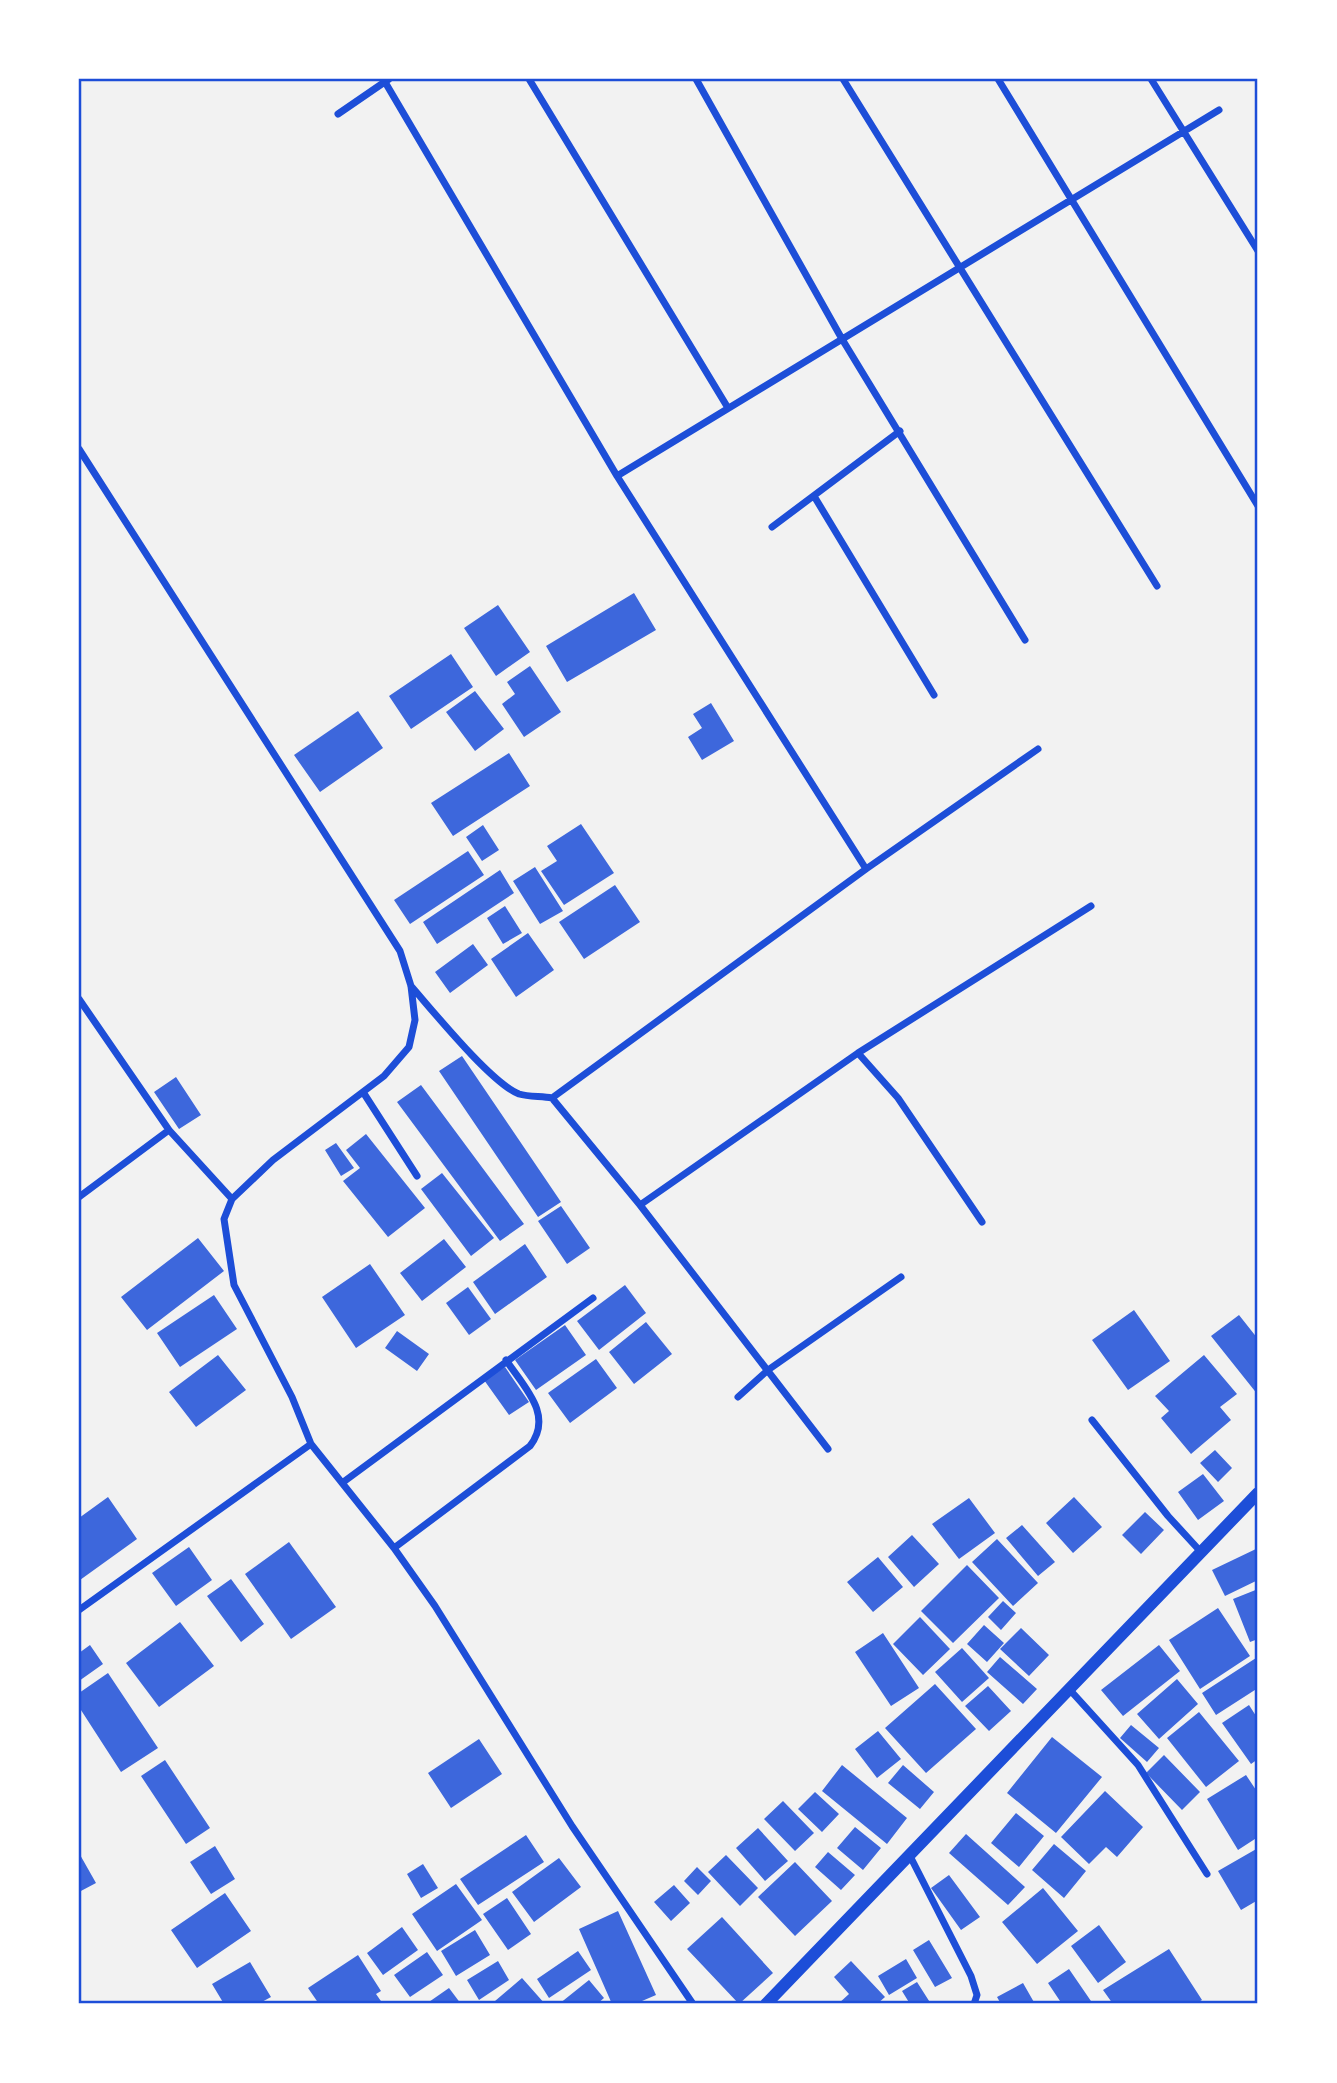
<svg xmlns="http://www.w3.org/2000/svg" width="1337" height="2083" font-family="Figtree,sans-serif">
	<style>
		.building { fill: #3d67dc }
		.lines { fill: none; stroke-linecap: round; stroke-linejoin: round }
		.minor { stroke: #1d4ed8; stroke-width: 7 }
		.tertiary { stroke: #1d4ed8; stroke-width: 12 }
		.neatline { fill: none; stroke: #1d4ed8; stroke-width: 2.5 }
	</style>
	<rect width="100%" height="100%" fill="#f2f2f2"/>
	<!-- building -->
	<path class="building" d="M634,593L656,630L567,682L546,646Z
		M498,605L530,652L496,676L464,628Z
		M451,654L473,687L411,729L389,696Z
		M530,666L561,712L524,737L502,704L515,694L507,682Z
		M475,691L504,729L475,751L446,712Z
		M711,703L734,741L702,760L688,737L702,728L693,714Z
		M358,711L383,748L320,792L294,755Z
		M509,753L530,786L453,836L431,803Z
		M581,824L614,873L564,905L541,871L557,861L547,846Z
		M483,825L499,850L482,861L466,837Z
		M468,851L484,875L410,924L394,900Z
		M535,867L563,911L540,924L513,881Z
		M500,870L514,893L437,944L423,922Z
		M615,885L640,922L584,959L559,922Z
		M505,906L522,933L503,944L487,918Z
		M528,933L554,970L516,997L491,959Z
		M473,944L488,965L450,993L435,972Z
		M462,1056L561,1202L538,1217L439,1071Z
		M176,1077L201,1115L179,1129L154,1092Z
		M421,1085L524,1224L500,1241L397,1102Z
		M366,1134L425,1208L388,1237L343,1181L360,1168L346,1150Z
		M336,1143L354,1168L341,1176L325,1150Z
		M442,1173L494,1238L471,1256L421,1189Z
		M561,1206L590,1248L567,1264L538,1221Z
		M198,1238L224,1271L147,1330L121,1297Z
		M444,1239L466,1267L422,1301L400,1273Z
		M525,1244L547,1277L495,1314L473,1282Z
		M370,1264L405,1315L356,1348L322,1297Z
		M625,1285L646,1313L599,1350L577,1321Z
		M468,1287L491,1319L469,1335L446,1303Z
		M214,1295L237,1329L180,1367L157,1333Z
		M1134,1310L1170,1361L1128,1390L1092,1340Z
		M1239,1315L1258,1339V1395L1211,1336Z
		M646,1322L672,1354L634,1384L609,1352Z
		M565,1325L586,1355L536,1390L515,1360Z
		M397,1331L429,1354L417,1371L385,1348Z
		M218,1355L246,1390L196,1427L169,1392Z
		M1204,1355L1237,1394L1220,1407L1231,1420L1191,1454L1161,1418L1169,1411L1155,1396Z
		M596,1359L617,1388L570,1423L548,1393Z
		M505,1367L529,1402L509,1415L484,1380Z
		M1215,1450L1232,1468L1218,1482L1200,1463Z
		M1203,1474L1224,1501L1198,1520L1178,1492Z
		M108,1497L137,1539L80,1580L79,1518Z
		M1074,1497L1102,1527L1073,1553L1046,1523Z
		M969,1498L995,1533L959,1559L932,1524Z
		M1145,1512L1164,1530L1141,1554L1122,1535Z
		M1022,1525L1055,1562L1038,1576L1006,1538Z
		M912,1535L939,1564L914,1587L888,1557Z
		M997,1539L1038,1583L1013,1606L972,1562Z
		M289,1542L336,1607L291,1639L245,1574Z
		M189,1547L212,1580L176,1606L152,1573Z
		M1258,1548V1580L1225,1596L1212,1570Z
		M878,1557L903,1587L873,1612L847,1582Z
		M967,1565L999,1598L953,1643L921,1611Z
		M231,1579L264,1624L241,1642L207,1596Z
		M1258,1589V1639L1250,1642L1233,1599Z
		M1003,1601L1016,1613L1001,1630L988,1617Z
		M1218,1608L1250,1656L1200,1689L1169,1640Z
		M920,1617L950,1649L923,1675L893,1644Z
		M180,1622L214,1666L159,1707L126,1663Z
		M984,1625L1004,1643L987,1662L967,1644Z
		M1021,1628L1049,1655L1029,1676L1000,1649Z
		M883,1633L919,1688L891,1706L855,1652Z
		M90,1645L103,1664L79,1681V1653Z
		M1159,1645L1180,1671L1123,1716L1101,1690Z
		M962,1648L989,1678L962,1702L935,1672Z
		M1000,1657L1037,1689L1023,1704L987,1672Z
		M1256,1658L1258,1688L1216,1715L1202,1693Z
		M108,1673L158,1748L121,1772L79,1707V1693Z
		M1177,1679L1198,1704L1159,1739L1137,1714Z
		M935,1684L976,1729L926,1773L885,1728Z
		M988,1686L1011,1711L989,1731L965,1706Z
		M1249,1705L1258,1719V1759L1251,1764L1222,1723Z
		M1199,1712L1239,1761L1206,1787L1167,1738Z
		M1131,1725L1159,1748L1147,1762L1120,1738Z
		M878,1731L901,1759L877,1778L855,1749Z
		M1052,1737L1102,1777L1056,1833L1007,1793Z
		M479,1739L502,1774L451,1808L428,1773Z
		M1164,1755L1200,1792L1182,1810L1146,1773Z
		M165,1760L210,1828L186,1844L141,1776Z
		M842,1765L907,1818L887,1844L822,1791Z
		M903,1765L934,1792L920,1809L888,1783Z
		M1246,1775L1258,1793V1837L1238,1850L1207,1799Z
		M1105,1791L1143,1827L1117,1857L1106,1847L1089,1864L1061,1837Z
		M815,1792L839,1814L822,1832L798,1809Z
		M783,1801L814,1833L795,1851L764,1819Z
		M1016,1813L1044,1836L1019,1867L991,1843Z
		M855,1827L881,1848L863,1870L837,1848Z
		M758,1828L788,1861L765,1881L736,1848Z
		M966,1834L1025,1887L1008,1905L949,1853Z
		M526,1835L544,1862L478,1905L460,1879Z
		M1054,1844L1086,1871L1064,1898L1032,1870Z
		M215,1846L235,1879L211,1894L190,1862Z
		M1258,1848V1900L1241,1910L1218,1871Z
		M828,1852L855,1875L841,1890L815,1867Z
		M79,1853L96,1883L79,1892Z
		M726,1855L758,1888L740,1906L708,1872Z
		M559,1858L581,1887L534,1922L512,1892Z
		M795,1862L832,1901L795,1936L758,1897Z
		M423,1864L438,1888L421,1898L407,1874Z
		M697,1867L711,1881L698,1895L684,1881Z
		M949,1875L980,1917L961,1930L931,1888Z
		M456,1884L482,1920L437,1951L412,1914Z
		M674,1885L690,1903L671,1921L654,1902Z
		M1043,1888L1078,1931L1037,1964L1002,1922Z
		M225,1893L251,1931L197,1968L171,1930Z
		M507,1898L531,1934L508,1950L483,1914Z
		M618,1911L656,1995L635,2004H612L579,1929Z
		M722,1917L773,1973L739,2004L687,1949Z
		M1099,1925L1126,1962L1098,1983L1071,1946Z
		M402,1927L418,1950L383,1975L367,1953Z
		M475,1930L490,1955L456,1976L441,1951Z
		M929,1940L952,1978L935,1987L913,1950Z
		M1169,1949L1202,2000L1195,2004H1113L1103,1990Z
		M578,1951L591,1970L549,1998L537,1979Z
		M427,1952L443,1975L410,1997L394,1975Z
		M358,1955L381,1991L376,1994L383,2004H319L308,1988Z
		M906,1959L917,1978L889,1995L878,1976Z
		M498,1961L509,1980L479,2000L467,1980Z
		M851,1961L885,1997L877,2004H838L849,1994L834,1977Z
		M250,1962L271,1997L258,2004H224L212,1984Z
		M1069,1969L1093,2004H1062L1048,1983Z
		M522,1978L545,2004H498L495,2001Z
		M589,1980L604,1998L597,2004H559Z
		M917,1982L931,2004H910L902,1991Z
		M1023,1983L1035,2004H1001L997,1997Z
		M449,1988L461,2004H426Z"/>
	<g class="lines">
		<!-- minor -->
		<path class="minor" d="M529,79L728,408
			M696,79L842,339L1025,640
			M843,79L1157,586
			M998,79L1258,506
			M1151,79L1258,251
			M385,82L617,476L866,869L552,1098
			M338,114L389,79
			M79,449L400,951L411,986L415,1020L409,1047L384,1076L273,1160L232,1199L224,1219L234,1285L292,1397L311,1444L394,1548L435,1606L572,1826L693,2004
			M617,476L1219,110
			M814,496L934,695
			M772,527L900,431
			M866,869L1038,749
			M411,986C433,1011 491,1083 519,1094C529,1097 542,1096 552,1098L640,1205L858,1053L898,1098L982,1222
			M79,999L169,1130L79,1197
			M858,1053L1091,906
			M363,1092L417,1176
			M169,1130L232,1199
			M640,1205L828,1449
			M738,1397L768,1370L901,1277
			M1092,1420L1168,1516L1201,1552
			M342,1483L593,1298
			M394,1548L530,1446C554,1415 524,1387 506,1360
			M79,1610L311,1444
			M1070,1690L1138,1765L1207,1874
			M910,1856L971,1976L977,1995L974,2004"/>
		<!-- tertiary -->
		<path class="tertiary" d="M766,2004L1258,1493"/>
	</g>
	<!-- border -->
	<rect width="1337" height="2083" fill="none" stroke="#ffffff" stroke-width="161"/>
	<rect x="80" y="80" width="1176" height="1922" class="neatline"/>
</svg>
